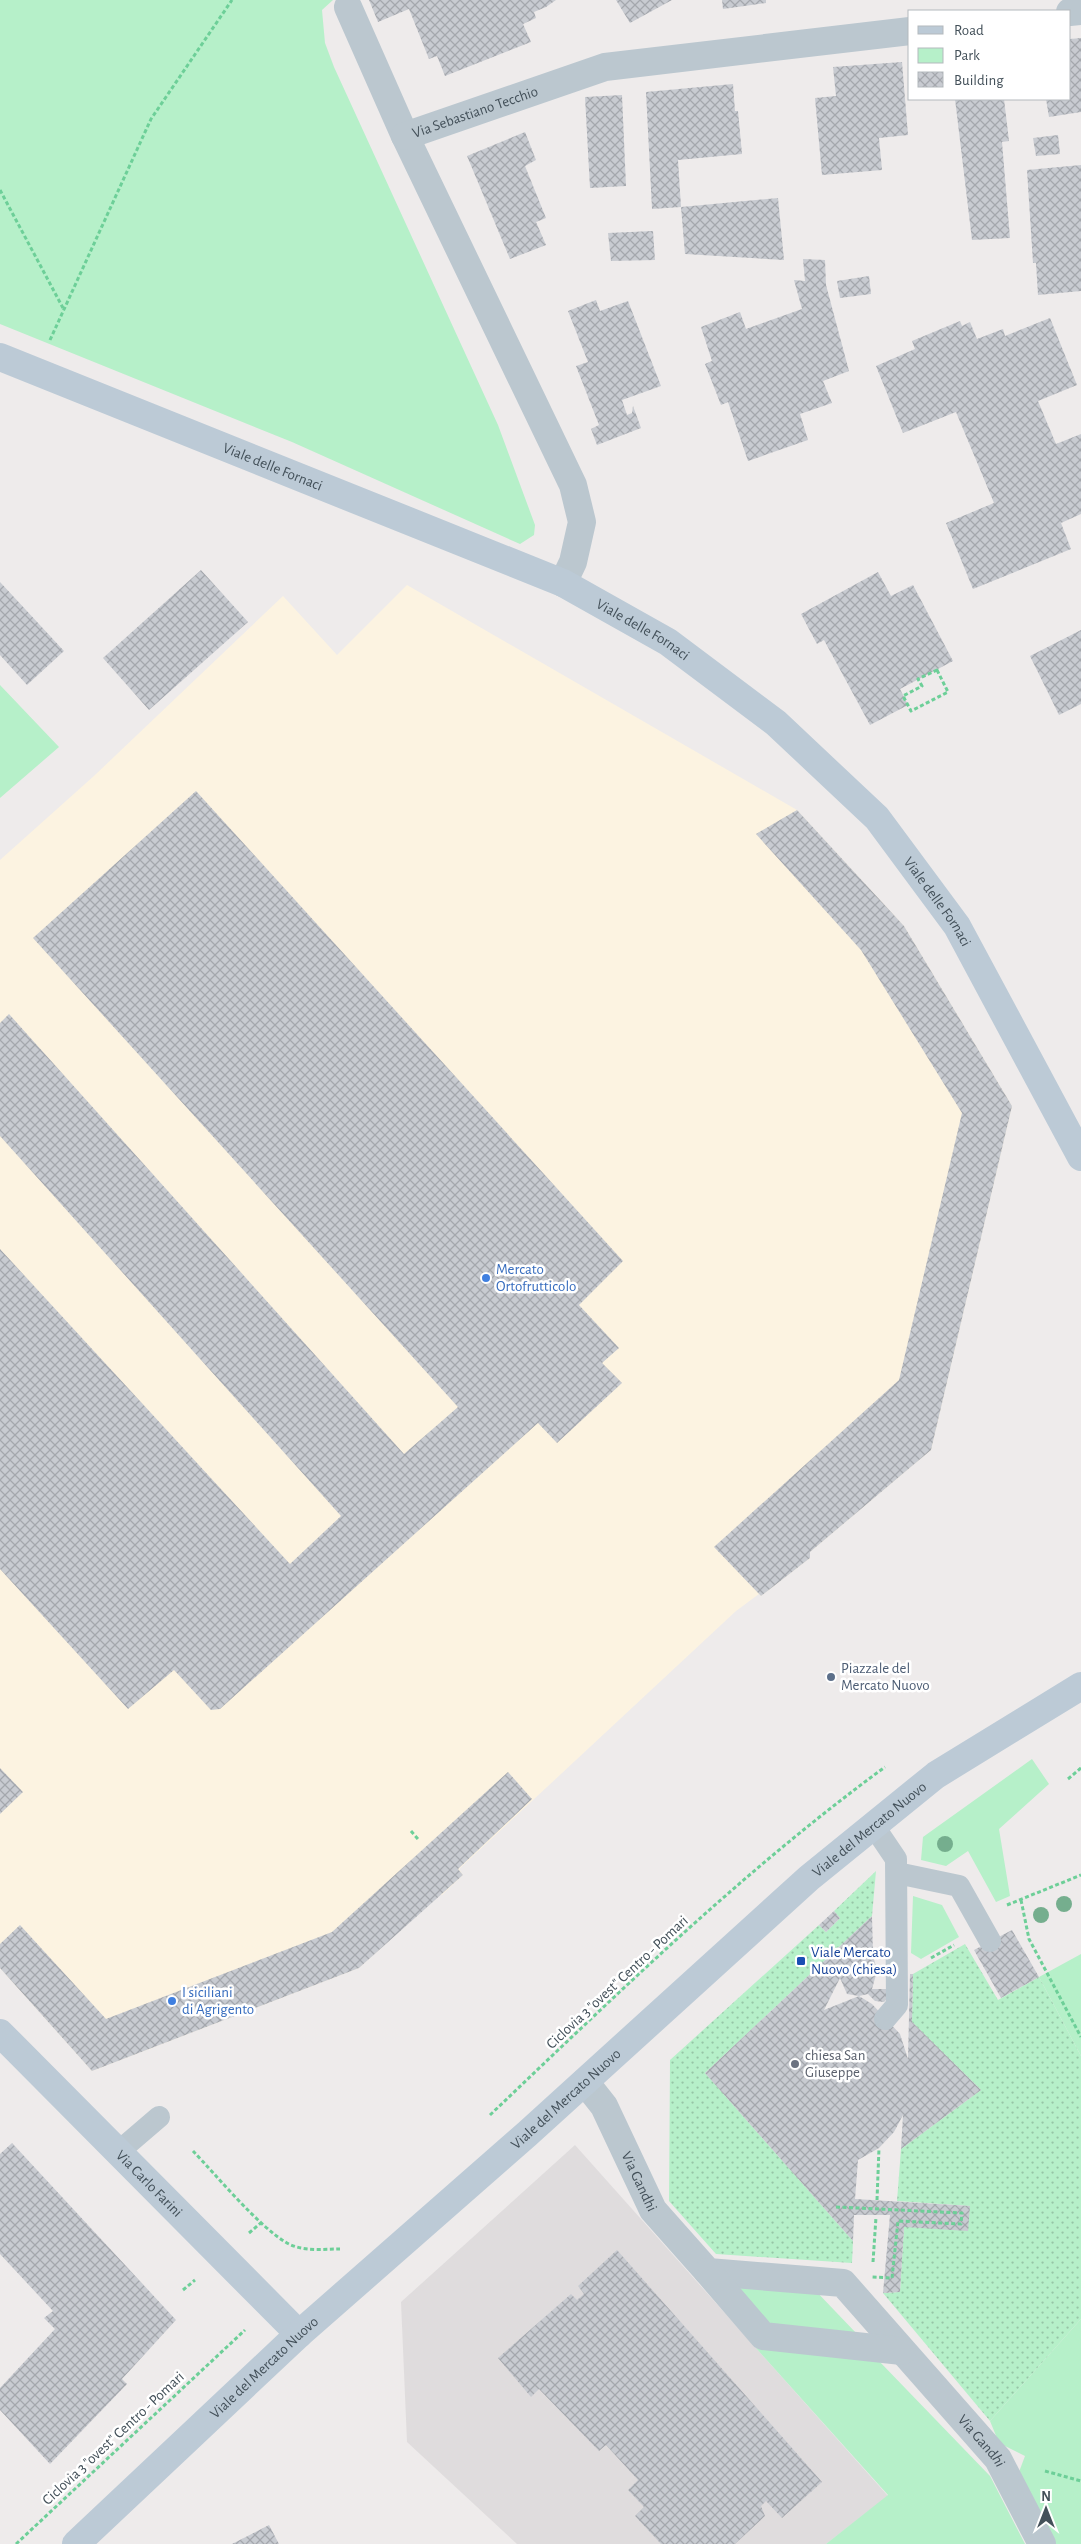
<svg xmlns="http://www.w3.org/2000/svg" width="1081" height="2544" font-family="'Alegreya Sans',sans-serif">
	<style>
		.commercial { fill: #fcf3e1 }
		.education { fill: #dfdcdd }
		.green { fill: #b6f0c9 }
		.garden { fill: url(#garden-dots) }
		.building { fill: url(#building-cross-hatch); fill-rule: evenodd }
		.lines { fill: none; stroke-linecap: round; stroke-linejoin: round }
		.path { stroke: #6dcf98; stroke-width: 3; stroke-dasharray: 4 2.5; stroke-linecap: butt }
		.lane { stroke: #bbc7cf; stroke-width: 22 }
		.street { stroke: #bbc7cf; stroke-width: 28 }
		.secondary { stroke: #bccad6; stroke-width: 28 }
		.path-bridge { stroke: #6dcf98; stroke-width: 3; stroke-dasharray: 4 2.5; stroke-linecap: butt }
		.tree { fill: #75ae8e }
		.shop-dot { fill: #3f7fe0; stroke: #fff; stroke-width: 2 }
		.service-dot { fill: #5c6f8a; stroke: #fff; stroke-width: 2 }
		.transit-dot { fill: #1a4fb4; stroke: #fff; stroke-width: 2 }
		.worship-dot { fill: #6b7280; stroke: #fff; stroke-width: 2 }
		.labels { text-anchor: middle; stroke-width: 5; stroke-linejoin: round; paint-order: stroke }
		.street-label { font-size: 15px; fill: #435059; stroke: #fff }
		.shop-label { font-size: 15px; fill: #366cbe; stroke: #fff; text-anchor: start }
		.service-label { font-size: 15px; fill: #4e5e75; stroke: #fff; text-anchor: start }
		.transit-label { font-size: 15px; fill: #164399; stroke: #fff; text-anchor: start }
		.worship-label { font-size: 15px; fill: #5b616d; stroke: #fff; text-anchor: start }
	</style>
	<defs>
		<pattern id="garden-dots" width="8" height="8" patternUnits="userSpaceOnUse" patternTransform="scale(1.25)"><rect width="8" height="8" fill="#b6f0c9"/><path d="M2 2h.1M6 6h.1" fill="none" stroke="#96c5a6" stroke-width="1.8" stroke-linecap="round"/></pattern>
		<pattern id="building-cross-hatch" width="8" height="8" patternUnits="userSpaceOnUse" patternTransform="scale(1.25)"><rect width="8" height="8" fill="#c8cbd1"/><path d="M0 0l8 8M0 8l8-8" fill="none" stroke="#a4a7ad"/></pattern>
	</defs>
	<rect width="100%" height="100%" fill="#eeebeb"/>
	<!-- commercial -->
	<path class="commercial" d="M407,585L797,810L904,926L1012,1106L931,1450L810,1552V1558L761,1596L759,1594L736,1611L459,1869L463,1875L442,1895H439L359,1968L92,2071L0,1968V860L95,775L283,596L337,655Z"/>
	<!-- education -->
	<path class="education" d="M575,2145L888,2496L826,2544H517L407,2442L401,2302Z"/>
	<!-- green -->
	<path class="green" d="M0,0H333L322,10L325,43L334,67L498,425L535,525L534,535L520,544L292,442L0,324Z
		M0,685L59,747L0,798Z
		M1032,1759L1049,1784L999,1829L1010,1896L996,1902L968,1851L946,1866L921,1860L923,1837Z
		M913,1896L942,1905L959,1937L921,1959L911,1953Z
		M1081,1954V2056L1039,1977Z
		M736,2286L813,2288L857,2334L771,2328Z
		M1081,2319V2544H1049L1016,2480L1025,2456L999,2443L990,2421Z
		M756,2348L879,2361L990,2476L1025,2544H826L888,2495Z"/>
	<!-- garden -->
	<path class="garden" d="M876,1871L872,1916L705,2073L853,2241L852,2263L716,2254L669,2201L670,2060L819,1925L826,1932L840,1918L834,1911Z
		M965,1944L998,2000L1039,1977L1081,2056V2319L990,2421L883,2293L900,2292L904,2227L970,2206L897,2201L901,2149L981,2090L912,2022L913,1974Z"/>
	<!-- building -->
	<path class="building" d="M369,0H556L546,7L534,12L536,18L523,24L531,42L445,76L437,56L429,59L409,9L378,22Z
		M616,0H672L630,23Z
		M722,0H766V3L723,9Z
		M1081,38V112L1049,117L1046,99H1070V39Z
		M902,62L908,135L879,138L882,170L822,175L815,98L836,96L833,67Z
		M733,84L735,111H738L742,154L678,160L681,207L652,209L646,92Z
		M622,95L626,186L590,188L585,97Z
		M955,99H1004L1009,141L1002,142L1010,238L972,240Z
		M525,132L536,160L525,166L546,218L536,222L546,245L510,259L467,156Z
		M1058,135L1060,154L1036,156L1033,138Z
		M1081,165V291L1038,295L1036,263H1033L1027,170Z
		M778,198L784,260L685,254L681,207Z
		M653,231L655,260L611,261L608,233Z
		M803,259L825,260L826,285L849,371L823,381L832,403L800,414L808,440L748,461L728,402L721,405L705,364L712,361L701,327L740,312L746,329L802,309L794,280L805,281Z
		M869,276L871,294L840,298L837,281Z
		M596,300L600,311L628,301L661,386L622,400L627,415L632,413L633,406L641,428L597,445L591,429L599,425L576,366L588,362L568,311Z
		M1050,318L1077,385L1038,401L1056,444L1081,434V514L1061,523L1071,549L973,589L946,523L994,503L956,412L903,433L876,366L915,349L912,341L960,321L962,326L970,322L977,339L1003,329L1005,336Z
		M201,570L248,622L149,710L103,658Z
		M878,572L891,596L913,585L953,661L900,689L908,705L870,725L824,640L817,644L801,614Z
		M0,582L64,651L27,685L0,655Z
		M1081,630V704L1059,715L1030,656Z
		M196,791L623,1261L579,1305L619,1348L602,1363L622,1383L557,1443L538,1423L220,1709L211,1710L174,1670L128,1709L0,1569V1249L290,1564L341,1516L0,1136V1023L9,1014L404,1454L458,1407L33,938Z
		M797,810L904,926L1012,1106L931,1450L810,1552V1558L761,1596L714,1547L899,1380L962,1113L861,950L756,834Z
		M0,1768L23,1792L0,1814Z
		M508,1772L532,1799L458,1869L463,1875L359,1968L92,2071L0,1968V1944L20,1925L106,2019L332,1932Z
		M834,1911L840,1918L826,1932L819,1925Z
		M872,1916L873,1955L877,1971L872,1989H889V1997L884,2002L875,2001L868,1994L859,1996L872,2004L900,2034L908,2059L910,1974H913L912,2022L981,2090L901,2149L903,2115L894,2132L879,2148L858,2160L855,2199L970,2206L968,2231L904,2227L900,2292L883,2293L890,2215H854L853,2241L705,2073ZM840,1978L847,1994L859,1996L824,2010Z
		M1012,1930L1039,1977L1001,1998L974,1950Z
		M12,2143L176,2320L122,2379L127,2384L50,2464L0,2410V2388L55,2329L44,2318L53,2311L0,2254V2154Z
		M617,2250L822,2482L782,2518L766,2501L761,2506L765,2516L735,2544H661L635,2516L644,2507L628,2490L638,2480L606,2445L599,2451L539,2389L531,2397L498,2358L571,2294L577,2300L584,2294L578,2286Z
		M269,2525L279,2544H232Z"/>
	<g class="lines">
		<!-- path -->
		<path class="path" d="M0,190L63,308
			M50,340L151,119L232,0
			M937,670L948,692L911,711L903,696L922,686L918,679Z
			M1068,1779L1081,1768
			M411,1831L418,1839
			M1021,1900L1029,1939L1081,2037
			M1007,1905L1081,1875
			M931,1958L954,1945
			M490,2115C617,1994 744,1870 885,1767
			M193,2151C217,2176 259,2227 287,2243C303,2252 323,2249 340,2249
			M877,2200L879,2148
			M249,2233L262,2222
			M873,2262L876,2217
			M183,2290L195,2280
			M1045,2471L1081,2481
			M16,2544L245,2330"/>
		<!-- lane -->
		<path class="lane" d="M873,1825L896,1859L897,2005L885,2019
			M897,1873L959,1886L990,1941
			M117,2153L159,2117"/>
		<!-- street -->
		<g class="street">
			<path d="M348,7L405,136L573,485L582,522L573,562L563,583"/>
			<path d="M1070,12L1081,11"/>
			<path id="s1" d="M405,136L605,67L910,31"/>
			<path id="s2" d="M585,2082L604,2106L653,2210L708,2272L843,2283L998,2459L1042,2544"/>
			<path d="M708,2272L763,2336L902,2351"/>
		</g>
		<!-- secondary -->
		<g class="secondary">
			<path id="s3" d="M0,357L563,583L668,642L776,723L877,818L957,926L1081,1157"/>
			<path id="s4" d="M0,2033L299,2334"/>
			<path id="s5" d="M76,2544L299,2334L527,2134L809,1878L936,1775L1081,1686"/>
		</g>
		<!-- path-bridge -->
		<path class="path-bridge" d="M836,2207L962,2213L961,2224L898,2221L892,2278L872,2277"/>
	</g>
	<!-- trees -->
	<g class="tree">
		<circle cx="945" cy="1844" r="8"/>
		<circle cx="1064" cy="1904" r="8"/>
		<circle cx="1041" cy="1915" r="8"/>
	</g>
	<!-- markers -->
	<g class="shop-dot">
		<circle cx="486" cy="1278" r="5"/>
		<circle cx="172" cy="2001" r="5"/>
	</g>
	<circle class="service-dot" cx="831" cy="1677" r="5"/>
	<rect class="transit-dot" x="796" y="1956" width="10" height="10" rx="2.5"/>
	<circle class="worship-dot" cx="795" cy="2064" r="5"/>
	<g class="labels">
		<!-- street labels -->
		<g class="street-label">
			<text dy="5" stroke="none"><textPath href="#s1" startOffset="74">Via Sebastiano Tecchio</textPath></text>
			<text dy="5" stroke="none"><textPath href="#s3" startOffset="294">Viale delle Fornaci</textPath></text>
			<text dy="5" stroke="none"><textPath href="#s3" startOffset="699">Viale delle Fornaci</textPath></text>
			<text dy="5" stroke="none"><textPath href="#s3" startOffset="1104">Viale delle Fornaci</textPath></text>
			<text dy="5" stroke="none"><textPath href="#s5" startOffset="1068">Viale del Mercato Nuovo</textPath></text>
			<text transform="translate(617 1982) rotate(-43)" y="5">Ciclovia 3 "ovest" Centro - Pomari</text>
			<text dy="5" stroke="none"><textPath href="#s5" startOffset="662">Viale del Mercato Nuovo</textPath></text>
			<text dy="5" stroke="none"><textPath href="#s2" startOffset="114">Via Gandhi</textPath></text>
			<text dy="5" stroke="none"><textPath href="#s4" startOffset="212">Via Carlo Farini</textPath></text>
			<text dy="5" stroke="none"><textPath href="#s5" startOffset="258">Viale del Mercato Nuovo</textPath></text>
			<text transform="translate(113 2438) rotate(-43)" y="5">Ciclovia 3 "ovest" Centro - Pomari</text>
			<text dy="5" stroke="none"><textPath href="#s2" startOffset="574">Via Gandhi</textPath></text>
		</g>
		<!-- shop labels -->
		<g class="shop-label">
			<text x="496" y="1274">Mercato<tspan x="496" dy="17">Ortofrutticolo</tspan></text>
			<text x="182" y="1997">I siciliani<tspan x="182" dy="17">di Agrigento</tspan></text>
		</g>
		<!-- service labels -->
		<g class="service-label">
			<text x="841" y="1673">Piazzale del<tspan x="841" dy="17">Mercato Nuovo</tspan></text>
		</g>
		<!-- transit labels -->
		<g class="transit-label">
			<text x="811" y="1957">Viale Mercato<tspan x="811" dy="17">Nuovo (chiesa)</tspan></text>
		</g>
		<!-- worship labels -->
		<g class="worship-label">
			<text x="805" y="2060">chiesa San<tspan x="805" dy="17">Giuseppe</tspan></text>
		</g>
	</g>
	<!-- legend -->
	<rect x="908" y="10" width="162" height="90" fill="#ffffff" stroke="#b4b9bd"/>
	<rect x="918" y="26" width="25" height="8" fill="#bccad6" stroke="#b4b9bd"/>
	<text x="954" y="35" font-size="15" fill="#435059">Road</text>
	<rect x="918" y="48" width="25" height="15" fill="#b6f0c9" stroke="#b4b9bd"/>
	<text x="954" y="60" font-size="15" fill="#435059">Park</text>
	<rect x="918" y="72" width="25" height="15" fill="url(#building-cross-hatch)" stroke="#b4b9bd"/>
	<text x="954" y="85" font-size="15" fill="#435059">Building</text>
	<!-- north arrow -->
	<g transform="translate(1046 2509)" stroke="#ffffff" stroke-width="4" paint-order="stroke">
	<path d="M0-4L9 19L0 12L-9 19Z" fill="#435059"/>
	<text y="-8" font-size="14" font-weight="bold" text-anchor="middle" fill="#435059">N</text>
	</g>
</svg>
